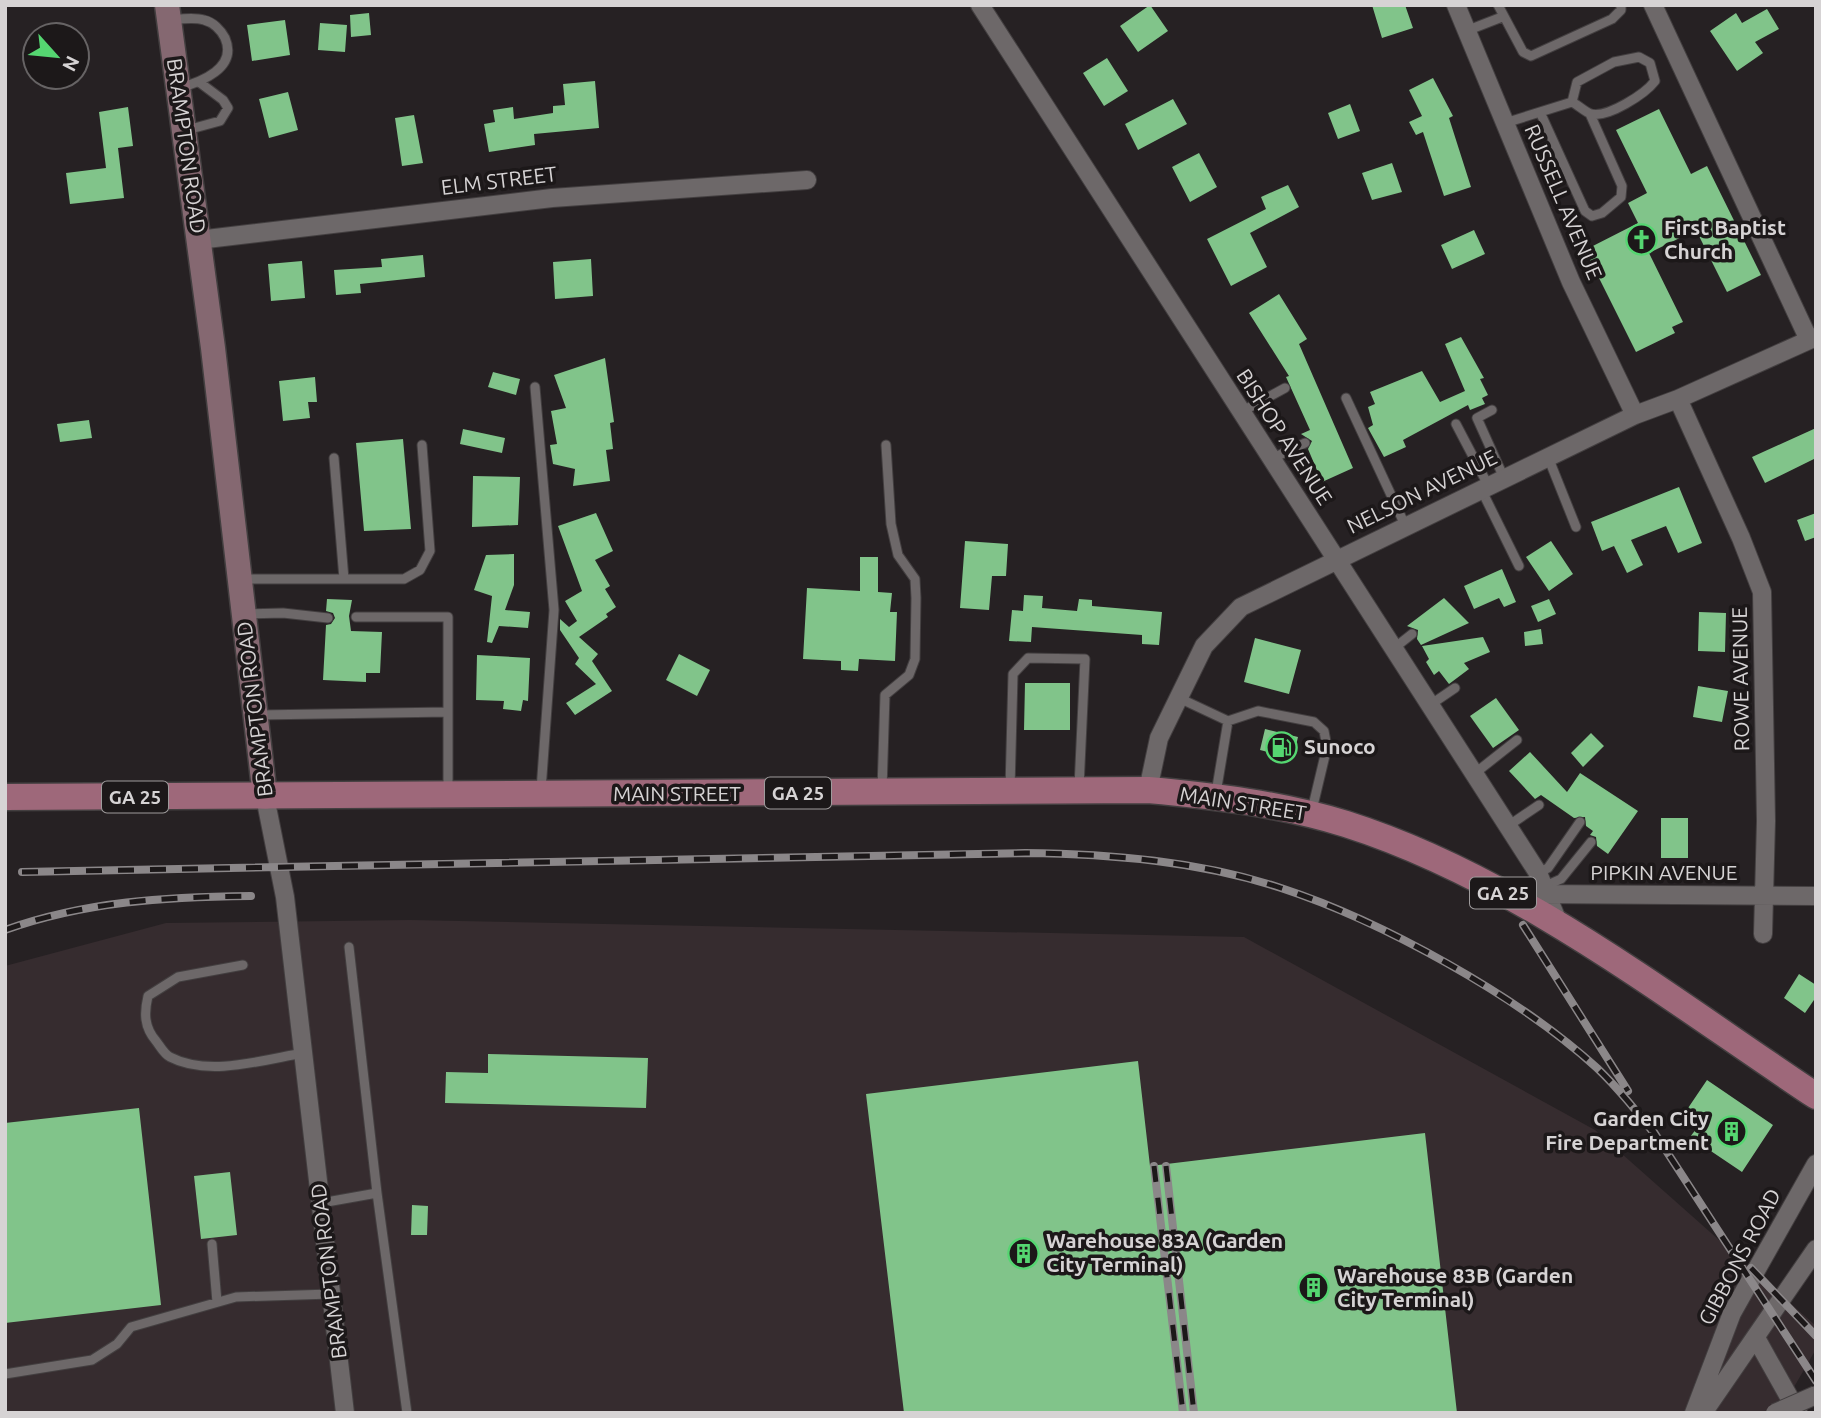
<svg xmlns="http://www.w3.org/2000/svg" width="1821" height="1418" font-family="Ubuntu,sans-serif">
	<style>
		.built { fill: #362c2f }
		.building { fill: #81c48a }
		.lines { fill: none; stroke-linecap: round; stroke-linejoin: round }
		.service-casing { stroke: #433f40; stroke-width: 11 }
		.minor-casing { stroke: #433f40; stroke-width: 20 }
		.secondary-casing { stroke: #433f40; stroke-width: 27 }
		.primary-casing { stroke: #433f40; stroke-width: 29 }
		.service { stroke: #6d6869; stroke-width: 9 }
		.minor { stroke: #6d6869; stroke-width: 18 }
		.secondary { stroke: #856871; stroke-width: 24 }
		.primary { stroke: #9e687a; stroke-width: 26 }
		.rail-casing { stroke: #8b8789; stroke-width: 8 }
		.rail { stroke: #1c1819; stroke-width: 5; stroke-dasharray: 16; stroke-linecap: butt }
		.minor-bridge-casing { stroke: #433f40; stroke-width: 20; stroke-linecap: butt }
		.minor-bridge { stroke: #6d6869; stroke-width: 18 }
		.labels { text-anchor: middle; stroke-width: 7; stroke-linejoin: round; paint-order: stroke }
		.shield { fill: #1c1819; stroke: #9e9b9c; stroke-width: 2 }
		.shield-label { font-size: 19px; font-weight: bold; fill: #d6d3d4 }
		.street-label { font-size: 21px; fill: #d6d3d4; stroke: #1c1819 }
		.poi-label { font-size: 21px; font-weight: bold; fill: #d6d3d4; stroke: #1c1819; text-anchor: start }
	</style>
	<rect width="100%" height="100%" fill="#262123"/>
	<!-- built -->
	<path class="built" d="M410,920L1244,937L1595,1130L1816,1326V1349L1779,1413H5V966L166,923Z"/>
	<!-- building -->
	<path class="building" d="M1150,5L1168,31L1138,52L1120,26Z
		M1372,5H1405L1413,28L1382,38Z
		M1767,9L1779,29L1755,42L1763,53L1737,71L1710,31L1736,13L1742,23Z
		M369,13L371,35L351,37L350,15Z
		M285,20L290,55L252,61L247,25Z
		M320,23L347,25L345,52L318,50Z
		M1107,58L1128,91L1104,106L1083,73Z
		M1433,78L1453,116L1449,118L1471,187L1444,196L1423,132L1416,135L1409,122L1422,116L1409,90Z
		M595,81L599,128L534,134L535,145L489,152L484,124L495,122L493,110L513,107L514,119L553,113V106L565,105L563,84Z
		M288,92L298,130L269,138L259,99Z
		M1173,99L1187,124L1138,150L1125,124Z
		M1350,104L1360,131L1338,139L1328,113Z
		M128,107L133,146L118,148L124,198L70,204L66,173L106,168L99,112Z
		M1659,109L1691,174L1707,166L1761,275L1727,292L1696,230L1649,253L1683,322L1672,327L1675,333L1636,352L1585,250L1638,223L1628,203L1647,193L1616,130Z
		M414,115L423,163L402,166L395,118Z
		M1199,153L1217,187L1190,202L1172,167Z
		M1392,163L1402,192L1372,200L1362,173Z
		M1288,185L1299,207L1250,233L1267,267L1231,286L1207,239L1266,209L1261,197Z
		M1474,230L1485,254L1452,269L1441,245Z
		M423,255L425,277L360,284L361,293L336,295L334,270L382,267L381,259Z
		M591,259L593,296L555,299L553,262Z
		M302,261L305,298L271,301L268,264Z
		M1279,294L1307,339L1299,344L1353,468L1322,482L1308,449L1312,441L1301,434L1310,430L1286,377L1289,376L1249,313Z
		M1461,337L1484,378L1480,379L1488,395L1482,398L1485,404L1470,410L1468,405L1403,440L1406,447L1384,457L1368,428L1373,425L1368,407L1375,404L1370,392L1422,371L1440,402L1465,391L1445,344Z
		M605,358L614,422L610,423L613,449L606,450L610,481L573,486L575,469L553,464L550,445L557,444L551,411L566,408L554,375Z
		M493,372L520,379L516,395L488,387Z
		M315,377L317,402H308L310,418L283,421L279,381Z
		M89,420L92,438L60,442L57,424Z
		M1816,428V458L1765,483L1752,457Z
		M463,429L505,438L502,453L460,444Z
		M403,439L411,529L364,531L356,443Z
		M473,476L520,477L518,525L472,527Z
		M1679,487L1702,543L1678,553L1666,526L1631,540L1643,565L1627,573L1614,546L1602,551L1591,522Z
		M596,513L613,551L595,560L610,586L605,589L616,607L606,614L608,617L579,637L598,654L592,661L612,691L575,715L566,703L596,684L575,664L579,658L560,630V619L569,627L577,621L565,601L582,591L558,526Z
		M1816,513V537L1805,541L1797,520Z
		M965,541L1008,544L1006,576H992L989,610L960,608Z
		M1551,541L1573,574L1549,591L1526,557Z
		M514,554V585L505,610L530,612L528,628L499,626L492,643L487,642L492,596L474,590L486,555Z
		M860,557H878V592L892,593L890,612H897L895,661L859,659L858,671L841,670V661L803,659L807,588L860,591Z
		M1502,569L1516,602L1504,607L1499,598L1474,609L1464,586Z
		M1024,595L1043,596L1042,608L1077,611L1079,599L1092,600V606L1162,612L1159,645L1142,644V635L1032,627L1031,642L1009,641L1012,610L1023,611Z
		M1444,598L1469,623L1421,645L1417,639L1418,630L1407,626Z
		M327,599L352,600L349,616L351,631L382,632L380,673H366V682L323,680L326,625L331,624L335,618L333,613L326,611Z
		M1549,599L1556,614L1538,622L1531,606Z
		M1699,612L1726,613L1725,652L1698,651Z
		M1541,629L1543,644L1525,646L1524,632Z
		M1483,637L1490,652L1464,663L1469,669L1449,684L1439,671L1434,675L1426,662L1429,659L1422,646Z
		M1255,638L1301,650L1289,694L1244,682Z
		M679,654L710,670L697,696L666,680Z
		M477,655L530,658L528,701L523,700L521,711L503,709L504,701L476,700Z
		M1025,683H1070V730H1024Z
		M1698,686L1728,691L1722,722L1693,717Z
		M1496,698L1519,730L1493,748L1470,716Z
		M1265,729L1298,737L1293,758L1260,750Z
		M1591,733L1604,746L1583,767L1571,753Z
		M1530,752L1567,792L1580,773L1638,811L1608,854L1597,846L1596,837L1590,835L1593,831L1586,826L1585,817L1574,818L1541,795L1535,799L1509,771Z
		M1661,818H1688V858H1661Z
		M1799,974L1816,985V997L1805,1013L1784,998Z
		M488,1054L648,1058L646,1108L445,1103L446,1072L488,1073Z
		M1138,1061L1150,1166L1425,1133L1457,1413H904L866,1094Z
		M1707,1080L1773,1125L1742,1172L1690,1137L1700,1124L1684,1114Z
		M139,1108L161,1305L5,1323V1123Z
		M230,1172L237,1235L201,1239L194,1176Z
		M412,1205L428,1206L427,1235H411Z"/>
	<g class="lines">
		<defs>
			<path id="service" d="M1498,5L1523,52L1531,56L1612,19L1621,10V5
				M171,20C181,19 194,17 204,20C213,22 221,30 225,38C238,68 201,82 179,88
				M1466,31L1502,17
				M1639,57L1650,63L1655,81C1645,94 1608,118 1591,114C1585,112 1578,105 1572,102L1577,82L1614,62Z
				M1540,112L1585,211L1592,216L1602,213L1621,197L1622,186L1590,114
				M1505,123L1572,102
				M187,130L220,121L228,108L223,100L199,82
				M535,387L554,610L541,790
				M1346,398L1405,525
				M1492,410L1477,418L1504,478
				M1241,412L1285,388
				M1456,424L1488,485
				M1548,457L1576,527
				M334,458L344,579
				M1271,459L1305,443
				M1481,489L1519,566
				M242,579H404L420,570L430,551L422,445
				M246,614L283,613L328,618
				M356,617H448V791
				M1393,649L1412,634
				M1179,698L1228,721L1216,793
				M1430,705L1455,688
				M258,715L448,712
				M1228,721L1258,711L1314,722L1324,731L1327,747L1312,810
				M1474,774L1517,740
				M1010,789L1013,674L1028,658L1085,659L1079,787
				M882,790L885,695L909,675L915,659L916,598L915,579L898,555L891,524L886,445
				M1508,826L1539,805
				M1538,873L1548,868L1580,822
				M1543,887L1561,879L1591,842
				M349,947L377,1193
				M243,965L178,977L148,996C144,1013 144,1027 156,1041C160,1046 164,1054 170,1057C208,1077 263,1060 303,1053
				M321,1203L377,1193L407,1413
				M212,1244L217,1302
				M5,1374L92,1360L117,1344L131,1327L236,1297L331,1294"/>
			<path id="minor" d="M980,5L1538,873L1560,927
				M1456,5L1571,282L1635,415
				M1653,5L1809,340
				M198,240L552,198L807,180
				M1678,399L1741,538L1762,592L1766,821L1763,934
				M1148,790L1159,738L1204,646L1241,607L1635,415L1678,399L1816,337
				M265,797L285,897L345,1413
				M1536,894L1816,896
				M1756,1338L1798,1413
				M1694,1413L1732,1313L1816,1164
				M1703,1413L1816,1249"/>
			<path id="secondary" d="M167,5L213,348L265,797"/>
			<path id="primary" d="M5,797L1148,790C1215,796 1282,804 1346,824C1516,878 1668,998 1816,1096"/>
		</defs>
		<!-- service casing -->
		<use href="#service" class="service-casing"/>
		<!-- minor casing -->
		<use href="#minor" class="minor-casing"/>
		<!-- secondary casing -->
		<use href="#secondary" class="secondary-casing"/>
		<!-- primary casing -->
		<use href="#primary" class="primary-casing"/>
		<!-- service -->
		<use href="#service" class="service"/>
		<!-- minor -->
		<use href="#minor" class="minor"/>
		<!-- secondary -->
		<use href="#secondary" class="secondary"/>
		<!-- primary -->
		<use href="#primary" class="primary"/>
		<defs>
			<path id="rail" d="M22,872L1025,853C1111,854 1199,861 1281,888C1382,921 1518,996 1597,1068C1619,1089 1637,1112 1656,1136
				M1523,925L1628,1091
				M5,930C86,901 166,897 251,896
				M1652,1129L1816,1381
				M1154,1166L1183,1413
				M1166,1166L1194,1413
				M1751,1268L1816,1336"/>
		</defs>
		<!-- rail casing -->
		<use href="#rail" class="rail-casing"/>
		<!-- rail -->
		<use href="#rail" class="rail"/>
		<defs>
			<path id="minor-bridge" d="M1775,1413L1816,1395"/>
		</defs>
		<!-- minor-bridge casing -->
		<use href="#minor-bridge" class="minor-bridge-casing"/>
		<!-- minor-bridge -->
		<use href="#minor-bridge" class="minor-bridge"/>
	</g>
	<!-- icons -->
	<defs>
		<symbol id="church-ring" viewBox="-11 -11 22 22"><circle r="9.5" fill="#1c1819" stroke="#55d671" stroke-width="1.5"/><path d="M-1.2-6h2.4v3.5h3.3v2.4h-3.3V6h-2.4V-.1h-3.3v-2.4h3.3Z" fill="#55d671"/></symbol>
		<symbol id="fuel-ring" viewBox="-11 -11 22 22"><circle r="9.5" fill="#1c1819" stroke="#55d671" stroke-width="1.5"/><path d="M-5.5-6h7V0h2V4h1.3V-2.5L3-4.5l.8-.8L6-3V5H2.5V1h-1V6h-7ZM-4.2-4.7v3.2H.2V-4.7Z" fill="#55d671"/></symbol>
		<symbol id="building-ring" viewBox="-11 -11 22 22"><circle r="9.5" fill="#1c1819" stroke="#55d671" stroke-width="1.5"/><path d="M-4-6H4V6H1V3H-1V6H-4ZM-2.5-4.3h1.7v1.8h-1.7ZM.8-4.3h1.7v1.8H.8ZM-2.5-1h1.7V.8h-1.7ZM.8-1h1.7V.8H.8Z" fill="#55d671"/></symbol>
	</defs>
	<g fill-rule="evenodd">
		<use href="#church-ring" x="1624" y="222" width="35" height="35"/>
		<use href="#fuel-ring" x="1264" y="730" width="35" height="35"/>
		<use href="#building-ring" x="1714" y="1114" width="35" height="35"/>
		<use href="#building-ring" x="1006" y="1236" width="35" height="35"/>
		<use href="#building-ring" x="1296" y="1270" width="35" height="35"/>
	</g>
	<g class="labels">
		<!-- shield labels -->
		<g class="shield">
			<rect x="765" y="777.5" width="66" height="31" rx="5"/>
			<rect x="102" y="781.5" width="66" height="31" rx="5"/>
			<rect x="1470" y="877.5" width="66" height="31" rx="5"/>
		</g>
		<g class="shield-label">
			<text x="798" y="800">GA 25</text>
			<text x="135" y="804">GA 25</text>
			<text x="1503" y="900">GA 25</text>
		</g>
		<!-- street labels -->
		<g class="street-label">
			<text transform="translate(186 146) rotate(82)" y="7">BRAMPTON ROAD</text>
			<text transform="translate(499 181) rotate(-7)" y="7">ELM STREET</text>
			<text transform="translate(1563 202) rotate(67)" y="7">RUSSELL AVENUE</text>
			<text transform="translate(1284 437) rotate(57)" y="7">BISHOP AVENUE</text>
			<text transform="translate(1422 492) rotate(-26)" y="7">NELSON AVENUE</text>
			<text transform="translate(1741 679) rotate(-91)" y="7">ROWE AVENUE</text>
			<text transform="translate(255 709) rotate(-97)" y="7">BRAMPTON ROAD</text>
			<text x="677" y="801">MAIN STREET</text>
			<text transform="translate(1243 804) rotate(9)" y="7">MAIN STREET</text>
			<text x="1664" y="880">PIPKIN AVENUE</text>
			<text transform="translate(1740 1257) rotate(-62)" y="7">GIBBONS ROAD</text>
			<text transform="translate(329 1271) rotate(-97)" y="7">BRAMPTON ROAD</text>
		</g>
		<!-- poi labels -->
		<g class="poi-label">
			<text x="1664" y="235">First Baptist<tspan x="1664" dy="24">Church</tspan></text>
			<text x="1304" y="754">Sunoco</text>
			<text x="1709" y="1126" text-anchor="end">Garden City<tspan x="1709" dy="24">Fire Department</tspan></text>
			<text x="1046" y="1248">Warehouse 83A (Garden<tspan x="1046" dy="24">City Terminal)</tspan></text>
			<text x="1337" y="1283">Warehouse 83B (Garden<tspan x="1337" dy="24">City Terminal)</tspan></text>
		</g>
	</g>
	<!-- border -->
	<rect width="1821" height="1418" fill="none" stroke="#d6d3d4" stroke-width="14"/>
	<!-- north arrow -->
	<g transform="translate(56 56) rotate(117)"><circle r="33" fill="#1c1819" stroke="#666364" stroke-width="2"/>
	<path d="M0-5L12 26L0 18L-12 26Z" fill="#55d671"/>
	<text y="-10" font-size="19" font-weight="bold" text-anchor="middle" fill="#d6d3d4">N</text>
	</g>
</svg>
